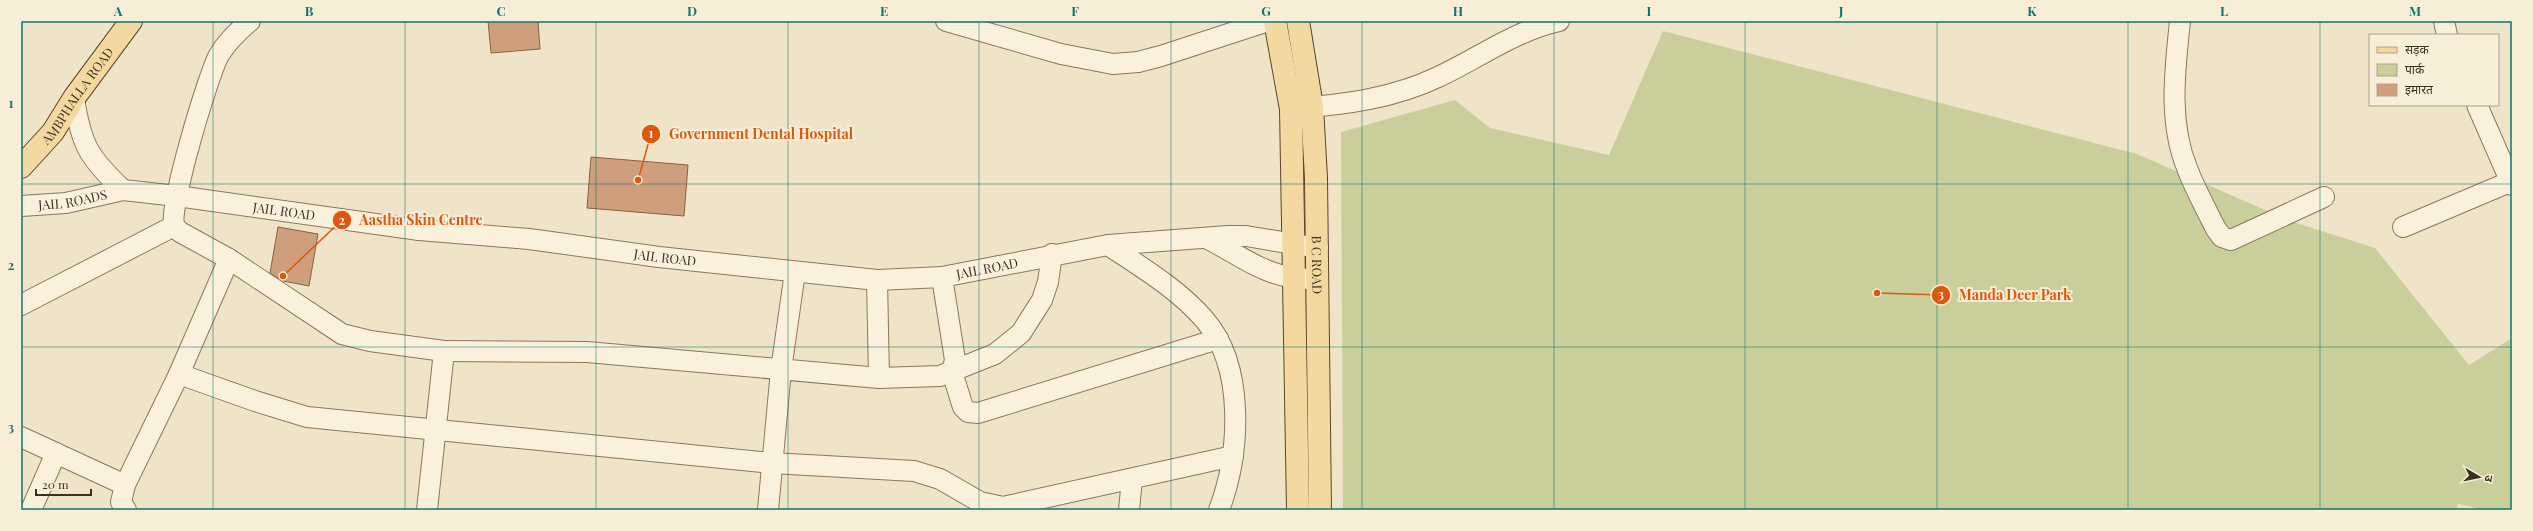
<svg xmlns="http://www.w3.org/2000/svg" width="2533" height="531" font-family="'Playfair Display','Noto Sans Devanagari',serif">
	<style>
		.green { fill: #c9cf9b }
		.building { fill: #cf9f7d; stroke: #8d5f41 }
		.lines { fill: none; stroke-linecap: round; stroke-linejoin: round }
		.minor-casing { stroke: #8d765c; stroke-width: 22 }
		.major-casing { stroke: #5b4430; stroke-width: 24 }
		.minor { stroke: #faf1dc; stroke-width: 20 }
		.major { stroke: #f3d9a0; stroke-width: 22 }
		.grid { fill: none; stroke: #0f766e; stroke-width: 1; stroke-opacity: 0.55 }
		.labels { text-anchor: middle; stroke-width: 4; stroke-linejoin: round; paint-order: stroke }
		.street-label { font-size: 13px; fill: #3d2e20; stroke: #f7eed8 }
		.leader { fill: none; stroke: #df570d; stroke-width: 1.5 }
		.callout-dot { fill: #df570d; stroke: #f7eed8; stroke-width: 1.5 }
		.mark-label { font-size: 12px; text-anchor: middle; font-weight: bold; fill: #fff }
		.callout-label { font-size: 14px; text-anchor: middle; font-weight: bold; fill: #df570d; stroke: #f7eed8; stroke-width: 4; stroke-linejoin: round; paint-order: stroke }
		.neatline { fill: none; stroke: #0f766e; stroke-width: 1.5 }
		.grid-label { font-size: 13px; text-anchor: middle; font-weight: bold; fill: #0f766e }
	</style>
	<rect width="100%" height="100%" fill="#f0e4c8"/>
	<!-- green -->
	<path class="green" d="M1663,31L2137,154L2290,221L2375,248L2469,365L2512,338V510H2487L2458,504L2456,510H1343L1341,132L1455,100L1490,128L1609,155Z"/>
	<!-- building -->
	<path class="building" d="M488,21H538L540,49L491,53Z
		M591,157L688,165L684,216L587,208Z
		M278,227L318,234L309,286L283,281L270,273Z"/>
	<g class="lines">
		<defs>
			<g id="minor">
				<path d="M946,21L1061,54L1113,64L1138,62L1161,56L1268,21"/>
				<path d="M2180,21C2175,70 2168,121 2187,168C2195,189 2206,209 2216,229L2222,237L2231,240L2324,197"/>
				<path d="M2444,21L2447,35"/>
				<path d="M74,98C81,145 89,158 123,190"/>
				<path d="M2477,105L2512,185"/>
				<path d="M1296,108C1344,105 1394,98 1438,77C1479,58 1514,31 1559,21"/>
				<path id="s1" d="M21,206L66,203L123,190L177,196L419,230L529,239L659,257L877,280L942,277L1108,245L1228,236H1246L1318,248"/>
				<path d="M2403,227L2512,181"/>
				<path d="M1206,238C1244,257 1265,278 1310,279"/>
				<path d="M1108,245C1141,267 1178,289 1204,319C1246,367 1240,454 1219,510"/>
				<path d="M229,259L180,232C178,230 175,227 174,225C169,206 208,75 219,55C227,42 238,31 250,21"/>
				<path d="M942,277L955,360L952,372L963,407L968,412L978,413L1218,339"/>
				<path d="M877,280L879,378"/>
				<path d="M21,305L174,226"/>
				<path d="M444,351L587,352L879,378L940,376L995,354L1021,333L1042,300L1048,282L1052,254"/>
				<path d="M179,374L255,401L307,417L772,463L914,471L940,479L980,502L1003,507L1233,456"/>
				<path d="M21,437L125,485L179,374L229,259L342,334L370,341L444,351L427,510"/>
				<path d="M125,485L121,502L126,510"/>
				<path d="M31,510L56,453"/>
				<path d="M768,510L781,370L795,272"/>
				<path d="M1129,510L1132,479"/>
			</g>
			<g id="major">
				<path d="M1275,21L1291,109L1298,510"/>
				<path id="s2" d="M1298,21L1312,107L1316,178L1320,510"/>
				<path id="s3" d="M21,167L53,132L74,98L131,21"/>
			</g>
		</defs>
		<!-- minor casing -->
		<use href="#minor" class="minor-casing"/>
		<!-- major casing -->
		<use href="#major" class="major-casing"/>
		<!-- minor -->
		<use href="#minor" class="minor"/>
		<!-- major -->
		<use href="#major" class="major"/>
	</g>
	<!-- grid -->
	<path class="grid" d="M213,21V510M405,21V510M596,21V510M788,21V510M979,21V510M1171,21V510M1362,21V510M1554,21V510M1745,21V510M1937,21V510M2128,21V510M2320,21V510M21,184H2512M21,347H2512"/>
	<g class="labels">
		<!-- street labels -->
		<g class="street-label">
			<text dy="5" stroke="none"><textPath href="#s3" startOffset="91">AMBPHALLA ROAD</textPath></text>
			<text dy="5" stroke="none"><textPath href="#s1" startOffset="52">JAIL ROADS</textPath></text>
			<text dy="5" stroke="none"><textPath href="#s1" startOffset="266">JAIL ROAD</textPath></text>
			<text dy="5" stroke="none"><textPath href="#s1" startOffset="650">JAIL ROAD</textPath></text>
			<text dy="5" stroke="none"><textPath href="#s2" startOffset="245">B C ROAD</textPath></text>
			<text dy="5" stroke="none"><textPath href="#s1" startOffset="974">JAIL ROAD</textPath></text>
		</g>
	</g>
	<!-- callouts -->
	<path class="leader" d="M638 180L651 134M283 276L342 220M1877 293L1941 295"/>
	<g class="callout-dot">
		<circle cx="638" cy="180" r="4"/>
		<circle cx="283" cy="276" r="4"/>
		<circle cx="1877" cy="293" r="4"/>
		<circle cx="651" cy="134" r="10"/>
		<circle cx="342" cy="220" r="10"/>
		<circle cx="1941" cy="295" r="10"/>
	</g>
	<g class="mark-label">
		<text x="651" y="138">1</text>
		<text x="342" y="225">2</text>
		<text x="1941" y="299">3</text>
	</g>
	<g class="callout-label">
		<text x="761" y="139">Government Dental Hospital</text>
		<text x="421" y="225">Aastha Skin Centre</text>
		<text x="2015" y="300">Manda Deer Park</text>
	</g>
	<!-- border -->
	<rect width="2533" height="531" fill="none" stroke="#f7eed8" stroke-width="44"/>
	<!-- legend -->
	<rect x="2369" y="34" width="130" height="72" fill="#f7eed8" stroke="#ada18e"/>
	<rect x="2377" y="47" width="20" height="6" fill="#f3d9a0" stroke="#ada18e"/>
	<text x="2405" y="54" font-size="12" fill="#3d2e20">सड़क</text>
	<rect x="2377" y="64" width="20" height="12" fill="#c9cf9b" stroke="#ada18e"/>
	<text x="2405" y="74" font-size="12" fill="#3d2e20">पार्क</text>
	<rect x="2377" y="84" width="20" height="12" fill="#cf9f7d" stroke="#ada18e"/>
	<text x="2405" y="94" font-size="12" fill="#3d2e20">इमारत</text>
	<!-- north arrow -->
	<g transform="translate(2479 477) rotate(99)" stroke="#f7eed8" stroke-width="3" paint-order="stroke">
	<path d="M0-3L7 15L0 10L-7 15Z" fill="#3d2e20"/>
	<text y="-6" font-size="11" font-weight="bold" text-anchor="middle" fill="#3d2e20">उ</text>
	</g>
	<!-- scale -->
	<path d="M36 489v6h55v-6" fill="none" stroke="#3d2e20" stroke-width="2"/>
	<text x="42" y="489" font-size="12" fill="#3d2e20" stroke="#f7eed8" stroke-width="3" paint-order="stroke">20 m</text>
	<rect x="22" y="22" width="2489" height="487" class="neatline"/>
	<g class="grid-label">
		<text x="118" y="16">A</text>
		<text x="309" y="16">B</text>
		<text x="501" y="16">C</text>
		<text x="692" y="16">D</text>
		<text x="884" y="16">E</text>
		<text x="1075" y="16">F</text>
		<text x="1266" y="16">G</text>
		<text x="1458" y="16">H</text>
		<text x="1649" y="16">I</text>
		<text x="1841" y="16">J</text>
		<text x="2032" y="16">K</text>
		<text x="2224" y="16">L</text>
		<text x="2415" y="16">M</text>
		<text x="11" y="108">1</text>
		<text x="11" y="270">2</text>
		<text x="11" y="432">3</text>
	</g>
</svg>
